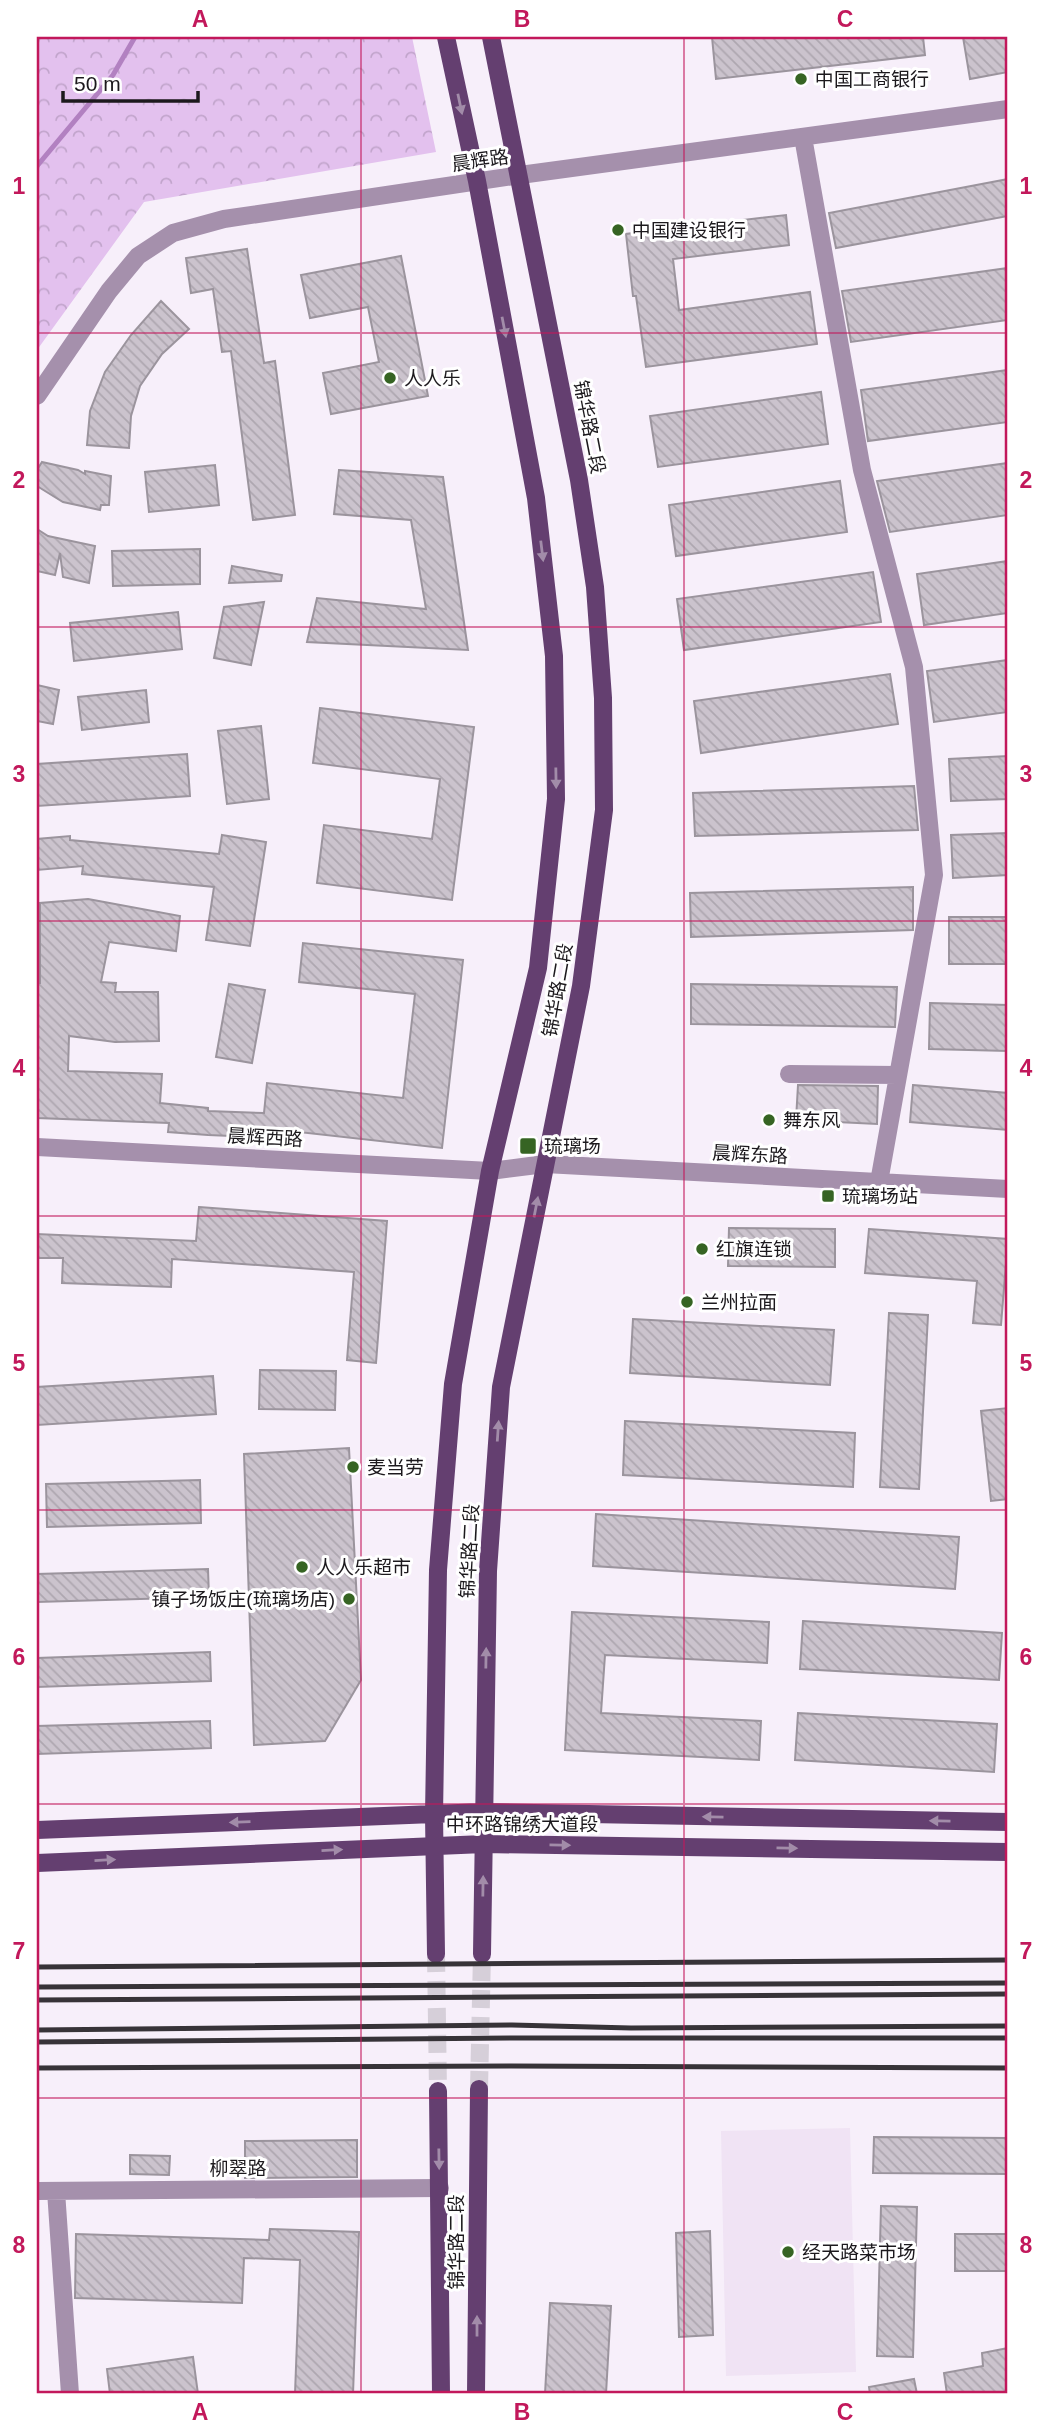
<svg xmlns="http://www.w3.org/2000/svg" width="1045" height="2431" font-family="Arial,'Noto Sans SC',sans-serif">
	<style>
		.built { fill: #f0e3f4 }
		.forest { fill: url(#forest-crowns) }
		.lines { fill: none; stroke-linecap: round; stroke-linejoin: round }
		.stream { stroke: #b281c1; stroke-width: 5 }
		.building { fill: url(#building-back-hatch); stroke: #9b949d; stroke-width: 2 }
		.major-tunnel { stroke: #d6cfd9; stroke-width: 18; stroke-dasharray: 18 9; stroke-linecap: butt }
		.minor { stroke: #a590ac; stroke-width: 18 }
		.major { stroke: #643f70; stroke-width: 18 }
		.rail { stroke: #373338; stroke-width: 5 }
		.oneway { fill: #a28ca9 }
		.grid { fill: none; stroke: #c2185b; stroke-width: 2; stroke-opacity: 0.55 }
		.poi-dot { fill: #366423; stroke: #fff; stroke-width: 2.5 }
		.labels { text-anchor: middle; stroke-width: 6; stroke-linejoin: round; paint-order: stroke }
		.poi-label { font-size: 19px; fill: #1c191d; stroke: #fff; text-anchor: start }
		.street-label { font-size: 19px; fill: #1c191d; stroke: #fff }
		.neatline { fill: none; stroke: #c2185b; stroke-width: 2.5 }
		.grid-label { font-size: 23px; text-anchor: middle; font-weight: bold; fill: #c2185b }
	</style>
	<defs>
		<pattern id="forest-crowns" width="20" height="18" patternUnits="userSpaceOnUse" patternTransform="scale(1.75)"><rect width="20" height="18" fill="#e3c1ee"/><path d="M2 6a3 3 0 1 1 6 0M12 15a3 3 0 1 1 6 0" fill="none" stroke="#c2a5cc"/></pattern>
		<pattern id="building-back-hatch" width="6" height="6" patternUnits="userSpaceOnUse" patternTransform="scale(1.75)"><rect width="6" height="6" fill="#cbc3cd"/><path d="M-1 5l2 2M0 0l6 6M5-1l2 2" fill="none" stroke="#aea7b0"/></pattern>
	</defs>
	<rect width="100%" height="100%" fill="#f7effa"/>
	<!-- built -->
	<path class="built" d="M850,2128L856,2372L726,2376L721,2131Z"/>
	<!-- forest -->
	<path class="forest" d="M37,37H412L436,152L144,202L37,350Z"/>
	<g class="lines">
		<!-- stream -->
		<path class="stream" d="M37,166L113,75L135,37"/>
	</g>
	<!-- building -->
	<path class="building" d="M712,37H923L925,55L716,79Z
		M963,37H1008V72L970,79Z
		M1008,179V216L836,248L829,213Z
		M786,215L789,245L673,259L679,310L810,292L817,344L646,367L636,296H633L626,234Z
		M247,249L264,363L275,361L295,515L253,520L231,351L222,352L213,289L191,293L186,258Z
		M401,256L428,396L331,414L323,373L379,362L368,307L310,318L301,275Z
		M1008,268V320L851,342L842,291Z
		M161,301L189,329L162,354L140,386L131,416L129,448L87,445L90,411L105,372L131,335Z
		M1008,370V422L868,441L861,390Z
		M821,392L828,444L658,467L650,416Z
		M42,462L78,470L85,474V471L111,476L109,505H101L100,510L63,502L37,486V470Z
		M1008,463V515L890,532L877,481Z
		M215,465L219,505L149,512L145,472Z
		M339,470L443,477L468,650L307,642L317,598L426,609L411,520L334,514Z
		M840,481L847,532L676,556L669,505Z
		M37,529L48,536L95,546L89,583L63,577L60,553L55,575L37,571Z
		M200,549V584L113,586L112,551Z
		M1008,561V613L924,625L917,574Z
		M232,566L282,575L281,581L229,583Z
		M873,572L881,622L684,650L677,599Z
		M264,602L251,665L214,658L224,607Z
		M178,612L182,649L74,661L70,623Z
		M1008,660V712L934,722L927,671Z
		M890,674L898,724L701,753L694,701Z
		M37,685L59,690L53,724L37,721Z
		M146,690L149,722L82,730L78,697Z
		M320,708L474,727L452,900L317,883L324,825L432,839L440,779L313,763Z
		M261,726L269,799L227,804L218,731Z
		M187,754L190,796L37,806V764Z
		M1008,756V799L951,801L949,759Z
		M914,786L918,830L695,836L693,793Z
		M1008,833V875L953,878L951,835Z
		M222,835L266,842L250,946L206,940L214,887L82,874L83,866L37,870V839L70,836V840L219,854Z
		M913,887V930L691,937L690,893Z
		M88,899L180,916L176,951L109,942L101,982L116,983L115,992H158L159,1041L115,1042L69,1036L68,1071L162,1074L160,1103L208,1108V1111L264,1113L267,1083L403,1098L415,994L299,982L303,943L463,960L442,1148L254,1127V1137L208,1135L168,1132L169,1123L37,1118V983H40V903Z
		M949,917H1008V964H949Z
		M229,984L265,990L252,1063L216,1057Z
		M691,984L897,987L895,1027L691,1024Z
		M930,1003L1008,1005V1051L929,1049Z
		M798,1085L878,1086L877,1124L796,1120Z
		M913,1085L1008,1093V1130L910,1122Z
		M199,1207L387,1221L376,1363L347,1360L354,1272L172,1259L171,1287L62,1283L63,1258H37V1234L196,1241Z
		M729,1228L835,1229V1267L728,1266Z
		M869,1229L1008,1239L1001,1325L973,1323L977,1281L865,1273Z
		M889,1313L928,1315L919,1489L880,1487Z
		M633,1319L834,1330L830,1385L630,1373Z
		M260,1370L336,1371L335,1410L259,1409Z
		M213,1376L216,1414L37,1425V1387Z
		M1008,1408V1499L991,1501L981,1411Z
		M625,1421L855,1433L853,1487L623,1475Z
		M349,1448L361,1680L325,1741L254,1745L244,1454Z
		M200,1480L201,1523L47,1527L46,1484Z
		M596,1514L959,1537L955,1589L593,1566Z
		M208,1569L209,1597L37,1602V1574Z
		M572,1612L769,1622L767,1663L605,1655L601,1713L761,1721L759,1760L565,1750Z
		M803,1621L1002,1633L999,1680L800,1669Z
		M210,1652L211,1681L37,1687V1658Z
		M798,1713L997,1724L994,1772L795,1760Z
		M210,1721L211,1748L37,1754V1726Z
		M874,2137L1008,2138V2174L873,2173Z
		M357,2140V2177L245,2178V2141Z
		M130,2155L170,2156L169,2175L130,2174Z
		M881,2206L917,2207L913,2357L877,2356Z
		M270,2229L359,2232L353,2394H295L300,2260L244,2258L242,2303L75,2298L76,2234L269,2240Z
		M710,2231L713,2335L679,2337L676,2233Z
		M955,2234H1008V2271H955Z
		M550,2303L611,2306L606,2394H545Z
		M1008,2348V2394H947L944,2373L983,2366L982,2353Z
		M193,2357L198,2394H110L107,2369Z
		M914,2379L917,2394H870L869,2387Z"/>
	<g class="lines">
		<!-- major-tunnel -->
		<path class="major-tunnel" d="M436,1954L438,2091
			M479,2089L482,1954"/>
		<!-- minor -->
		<path class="minor" d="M803,137L862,470L914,667L934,875L879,1182
			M37,396L109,291L138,256L173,233L224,219L520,175L1008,109
			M789,1074L898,1075
			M37,1147L490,1171L545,1164L1008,1189
			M37,2191L440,2188
			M56,2191L70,2394"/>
		<!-- major -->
		<path class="major" d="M37,1830L483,1812L1008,1822
			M37,1863L484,1844L1008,1852
			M436,1954L434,1815L438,1570L453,1384L490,1171L538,968L556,799L554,656L536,498L477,181L446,37
			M482,1954L488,1571L501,1387L581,986L604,810L603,698L595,587L579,480L491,37
			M438,2091L441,2394
			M476,2394L479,2089"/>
		<!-- rail -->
		<path class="rail" d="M37,1967L1008,1960
			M37,1987L1008,1983
			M37,2000L1008,1994
			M37,2030L512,2025L631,2028L1008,2026
			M37,2042L511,2038H1008
			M37,2068L511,2066L1008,2068"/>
	</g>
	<!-- one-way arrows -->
	<defs><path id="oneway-solid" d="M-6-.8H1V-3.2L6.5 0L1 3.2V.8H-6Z" transform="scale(1.75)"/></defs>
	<g class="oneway">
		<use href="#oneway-solid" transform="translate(460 104) rotate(78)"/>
		<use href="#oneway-solid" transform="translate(504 327) rotate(79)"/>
		<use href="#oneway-solid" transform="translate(542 551) rotate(83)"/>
		<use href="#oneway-solid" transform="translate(556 778) rotate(89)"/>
		<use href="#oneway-solid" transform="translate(536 1207) rotate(-79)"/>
		<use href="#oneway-solid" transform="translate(498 1431) rotate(-86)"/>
		<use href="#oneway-solid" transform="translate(486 1658) rotate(-89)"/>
		<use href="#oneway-solid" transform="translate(713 1817) rotate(-179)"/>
		<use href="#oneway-solid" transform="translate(940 1821) rotate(-179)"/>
		<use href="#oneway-solid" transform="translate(240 1822) rotate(178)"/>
		<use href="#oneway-solid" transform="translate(560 1845) rotate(1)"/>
		<use href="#oneway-solid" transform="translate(787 1848) rotate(1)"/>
		<use href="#oneway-solid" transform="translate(332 1850) rotate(-3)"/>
		<use href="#oneway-solid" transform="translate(105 1860) rotate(-3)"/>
		<use href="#oneway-solid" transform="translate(483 1886) rotate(-89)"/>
		<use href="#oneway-solid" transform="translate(439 2159) rotate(89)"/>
		<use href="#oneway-solid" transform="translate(477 2326) rotate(-90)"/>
	</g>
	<!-- grid -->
	<path class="grid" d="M361,37V2394M684,37V2394M37,333H1008M37,627H1008M37,921H1008M37,1216H1008M37,1510H1008M37,1804H1008M37,2098H1008"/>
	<!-- markers -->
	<g class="poi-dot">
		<circle cx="801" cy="79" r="7"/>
		<circle cx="618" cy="230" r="7"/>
		<circle cx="390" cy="378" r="7"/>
		<circle cx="769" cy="1120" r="7"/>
		<rect x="519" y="1137" width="18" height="18" rx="3.5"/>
		<rect x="821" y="1189" width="14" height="14" rx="3.5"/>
		<circle cx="702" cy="1249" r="7"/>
		<circle cx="687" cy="1302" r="7"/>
		<circle cx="353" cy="1467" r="7"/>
		<circle cx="302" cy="1567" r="7"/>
		<circle cx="349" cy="1599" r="7"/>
		<circle cx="788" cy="2252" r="7"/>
	</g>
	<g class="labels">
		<!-- poi labels -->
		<g class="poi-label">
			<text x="815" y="86">中国工商银行</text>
			<text x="632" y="237">中国建设银行</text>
			<text x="404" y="385">人人乐</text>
			<text x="783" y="1127">舞东风</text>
			<text x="544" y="1153">琉璃场</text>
			<text x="842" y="1203">琉璃场站</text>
			<text x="716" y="1256">红旗连锁</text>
			<text x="701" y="1309">兰州拉面</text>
			<text x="367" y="1474">麦当劳</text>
			<text x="316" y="1574">人人乐超市</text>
			<text x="335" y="1606" text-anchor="end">镇子场饭庄(琉璃场店)</text>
			<text x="802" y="2259">经天路菜市场</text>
		</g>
		<!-- street labels -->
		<g class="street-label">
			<text transform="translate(480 160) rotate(-8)" y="7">晨辉路</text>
			<text transform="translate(590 427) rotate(79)" y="7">锦华路二段</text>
			<text transform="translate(557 990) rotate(-80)" y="7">锦华路二段</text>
			<text transform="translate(265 1137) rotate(3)" y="7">晨辉西路</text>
			<text transform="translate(750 1154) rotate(3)" y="7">晨辉东路</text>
			<text transform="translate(469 1551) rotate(-87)" y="7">锦华路二段</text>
			<text x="522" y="1831">中环路锦绣大道段</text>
			<text x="238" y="2175">柳翠路</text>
			<text transform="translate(456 2242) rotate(-90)" y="7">锦华路二段</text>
		</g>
	</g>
	<!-- border -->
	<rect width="1045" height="2431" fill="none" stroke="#ffffff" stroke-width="77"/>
	<!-- scale -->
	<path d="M63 91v10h135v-10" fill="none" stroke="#1c191d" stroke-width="3.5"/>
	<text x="74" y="91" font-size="21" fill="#1c191d" stroke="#ffffff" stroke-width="5" paint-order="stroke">50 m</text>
	<rect x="38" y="38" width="968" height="2354" class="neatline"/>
	<g class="grid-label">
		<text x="200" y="27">A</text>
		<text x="522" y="27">B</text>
		<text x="845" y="27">C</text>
		<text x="19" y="194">1</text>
		<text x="1026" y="194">1</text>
		<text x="19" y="488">2</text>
		<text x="1026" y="488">2</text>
		<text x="19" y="782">3</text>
		<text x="1026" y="782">3</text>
		<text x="19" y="1076">4</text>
		<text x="1026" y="1076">4</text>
		<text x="19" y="1371">5</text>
		<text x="1026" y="1371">5</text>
		<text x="19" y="1665">6</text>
		<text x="1026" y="1665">6</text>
		<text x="19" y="1959">7</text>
		<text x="1026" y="1959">7</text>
		<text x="19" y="2253">8</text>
		<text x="1026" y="2253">8</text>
		<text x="200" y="2420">A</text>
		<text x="522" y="2420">B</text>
		<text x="845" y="2420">C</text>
	</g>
</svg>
